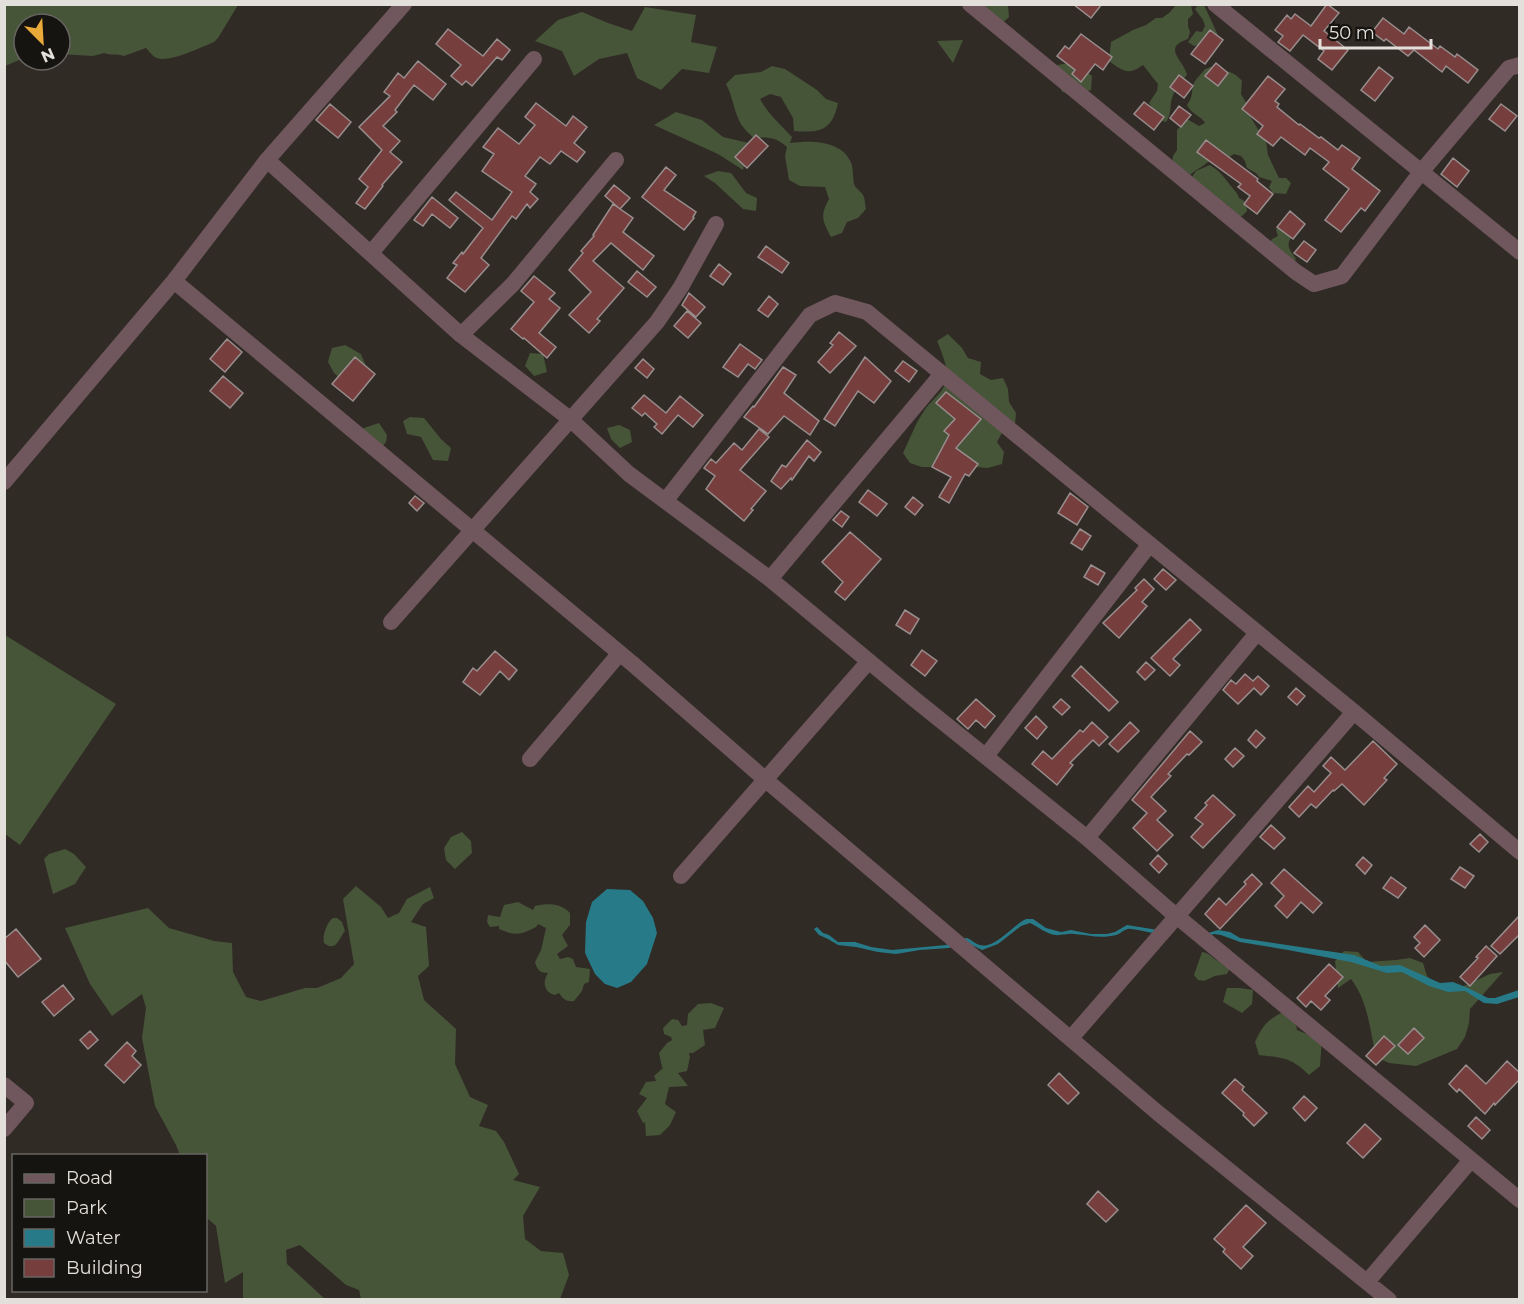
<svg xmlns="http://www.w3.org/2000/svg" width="1524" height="1304" font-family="Montserrat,sans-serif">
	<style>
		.green { fill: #465438 }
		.water { fill: #277a88 }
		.building { fill: #773e3e; stroke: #998e8e; stroke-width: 1.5 }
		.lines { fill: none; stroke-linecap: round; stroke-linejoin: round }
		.street { stroke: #70565d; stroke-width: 16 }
	</style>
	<rect width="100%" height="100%" fill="#312b26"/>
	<!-- green -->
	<path class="green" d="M4,5L5,4L238,5L218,38L214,42C202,47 169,63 157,58C153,57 149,51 146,48L124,56C117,53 110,56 104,53L93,56L60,54V24H24V58L5,66Z
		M983,5H1008L1009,17L999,26Z
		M1176,5H1191L1193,14L1188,19V26L1190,32L1188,39C1161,48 1184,60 1187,75C1180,82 1173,92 1171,102C1170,110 1171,114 1166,122L1160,120L1149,103L1157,91L1158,84L1143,65C1128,76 1123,71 1109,61L1111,42L1133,30L1146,25L1156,18H1162L1169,13Z
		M1198,5H1204L1217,33L1218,40L1194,46L1188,42L1196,31L1202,32L1205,26L1203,20L1195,9Z
		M645,7L696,15L691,42L717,47L709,73L682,69L661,90L637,78L627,53L599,59L574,76L562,51L535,41L558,20L582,12L608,23L632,31Z
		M963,40L953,63L937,41Z
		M1071,63L1083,69L1092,76L1091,90L1077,94L1062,92L1058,79L1057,65Z
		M772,66L785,69L817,90L826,99L838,103C832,131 820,133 794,131L793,118L781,97L770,94L760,99C768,114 781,125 792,137L790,143C811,140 844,140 852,165C853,171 853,178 854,184C856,189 860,190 863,195C865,198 865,205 866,209L858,218L847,222L842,233L831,237C822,220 820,216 829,199L825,187L800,186L789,180L785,156L787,147C775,137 769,137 754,138C747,132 741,126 738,118C733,106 732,95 726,84L735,75L761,72Z
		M1211,67C1224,74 1230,67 1242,81L1241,94L1248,106V113L1266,142L1268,155L1279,178H1286L1291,183L1286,194L1273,193L1269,187L1272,181L1259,177L1256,173L1247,168L1245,161L1241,156L1234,154L1223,161L1211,159C1205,166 1196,169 1190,175L1172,163L1173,156L1177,150V130L1187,119L1199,126L1205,123C1200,115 1191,114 1187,105C1195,94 1190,89 1195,81C1198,77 1202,73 1205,69Z
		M676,112L702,120L723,137L749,143L743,170L718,154L654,125Z
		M1210,165C1222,173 1223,176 1231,186C1235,191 1237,192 1239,198L1246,202L1247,211L1242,216L1235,217L1225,210L1228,205L1206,199L1188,183L1196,171Z
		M718,171L731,173L746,193L757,198L756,211L743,209L715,183L704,176Z
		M1280,224L1292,236C1285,246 1290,250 1296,259L1291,264L1269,245L1272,239L1278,236L1276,230Z
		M948,334L962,348L968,358L981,362L980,374L991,380L1003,378L1008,389L1009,402L1016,413L1015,425L1003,431L997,442L1004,452L1002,464L988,468L975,467H922L910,463L903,453C910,439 915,424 924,411C929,403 937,397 942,390C952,374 943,356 937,341Z
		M345,345L361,354L366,366L359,378L345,382L334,373L328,362L332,348Z
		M530,353L543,354L547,372L534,376L525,366Z
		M410,417L424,418L441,439L451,448L448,461L433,460L421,437L407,434L403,421Z
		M379,423L387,435L386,442L382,447L361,429Z
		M619,425L630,430L632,442L620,448L611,439L607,428Z
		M5,635L116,704L20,845L5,834Z
		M462,832L471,841L472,853L455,869L446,860L444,848L451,837Z
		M65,849L74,854L86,867L75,884L53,894L44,859L49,854Z
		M356,886L381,907L388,918L399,913L407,899L430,887L434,898L423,904L411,922L426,927L429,966L418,976L424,1000L456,1029L455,1064L470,1097L488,1105L479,1126L496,1131L504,1142L519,1174L513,1180L540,1187L523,1216L525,1239L541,1251L563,1253L569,1275L560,1299H361L359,1290L346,1285L300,1245L286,1250L287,1264L325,1299H243V1272L225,1283L216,1226L206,1217V1156L180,1155L176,1145L155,1106L142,1038L146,1008L142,994L112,1016L90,984L65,928L148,908L169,928L214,941L232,943L233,972L246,997L261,1001L305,988H317L341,978L354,964L343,899Z
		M518,902L533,910L535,906C548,903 561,903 570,913V925L562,935L568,946L557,954L560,959L568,957L573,959L576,967L590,969L589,982L584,984L582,991L574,1001C566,1002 563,999 559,993L555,995C544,992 542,982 548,973C540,973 537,970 535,962L541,950L546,928L538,924L536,927C521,935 515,936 499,929V926L490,927L487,922L488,915L500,917L504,905Z
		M333,918H337L342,922L345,931C339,938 336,953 324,943C322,936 327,922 333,918Z
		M1344,951L1358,952L1367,962L1396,960L1410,958L1423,963L1427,976L1436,986L1450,987L1464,986L1490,974L1503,972L1470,1009L1469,1023L1465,1037L1457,1049L1416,1066L1389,1063L1376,1057C1370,1030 1368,1001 1351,979L1338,988L1335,961Z
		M1202,952C1210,953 1212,958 1218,961C1223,964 1225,963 1230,968L1227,974L1215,976L1204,981L1198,980L1194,975Z
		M1227,988H1240L1253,990L1252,1004L1242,1013L1223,1002Z
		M711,1003L724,1008L715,1028L703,1030L705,1045L693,1053H689L690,1057L687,1071L678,1073L688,1086L669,1087L665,1104L676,1112L670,1125L660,1135L646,1136L645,1122L643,1123L637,1111L647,1098L639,1094L646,1082L656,1081L654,1076L663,1068L662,1067L659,1053L667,1043L672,1040L671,1037L664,1034L663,1028L672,1019L678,1020L682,1026L687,1025L688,1014L698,1004Z
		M1281,1013L1294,1015L1297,1030L1309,1035L1322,1038L1320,1066L1309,1075C1291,1057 1283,1058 1259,1055L1255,1042C1262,1027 1266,1021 1281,1013Z"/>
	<!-- water -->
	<path class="water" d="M607,889L630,890L643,901L653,918L657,933L647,964L631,982L617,988L605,984L595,974L585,953L586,922L592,902Z
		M1026,919H1033L1046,928L1061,932L1071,930L1091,934H1107L1115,932L1127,925L1158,930L1155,933C1148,933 1132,928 1128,929C1123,930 1120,934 1116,935C1101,939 1088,935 1074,934C1066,933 1058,937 1051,934C1044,932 1037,926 1030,923L1021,926L998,944L982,950L960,939L967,938C972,940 975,944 980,945C995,949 1013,925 1026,919Z
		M817,927L823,933L829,935L838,942H855L871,947L892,950L946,945L951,942L954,946L949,948L920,950L896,954L878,952L856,947L838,945L828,939L819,935L814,929Z
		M1218,930L1230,932L1240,938L1354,955L1381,966L1400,965L1440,983L1453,982L1468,988L1488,998H1495L1519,990V997L1497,1004L1484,1003L1465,991L1448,992L1429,986L1402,972L1387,973L1351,962L1288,950L1240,942L1221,935L1214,934L1208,936L1205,934Z"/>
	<!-- building -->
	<path class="building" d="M1073,4H1102L1091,18Z
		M1327,4L1339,13L1324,31L1348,50L1332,70L1318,59L1324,51L1303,35L1290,51L1278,42L1283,36L1275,30L1287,15L1291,19L1295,14L1311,26Z
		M1383,18L1404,34L1409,27L1438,49L1440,46L1455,57L1457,54L1478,70L1468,83L1446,66L1442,72L1414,50L1408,56L1386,39L1384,41L1372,32Z
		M448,29L483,56L497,39L510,50L502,60L497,57L472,86L466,81L462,85L451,76L461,65L436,44Z
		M1210,30L1223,40L1205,64L1191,54Z
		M1081,34L1112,57L1103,70L1095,64L1081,82L1072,74L1075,70L1057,56L1065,46L1069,49Z
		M418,61L446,84L433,100L414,85L395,110L397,112L383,126L400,141L390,152L402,162L382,185L383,186L365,209L356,203L368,187L359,179L382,150L359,127L390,96L384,92L398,73L404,78Z
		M1216,63L1228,73L1218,86L1205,76Z
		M1379,67L1393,78L1375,101L1361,90Z
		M1179,75L1193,86L1184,98L1170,87Z
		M1268,76L1285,89L1275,101L1279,104L1277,107L1299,125L1300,124L1319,138L1321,137L1338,150L1342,145L1360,158L1352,169L1380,191L1365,211L1361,208L1341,232L1325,220L1349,189L1323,169L1329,162L1310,148L1305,155L1281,137L1273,146L1257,134L1263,126L1242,109Z
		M1144,102L1164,117L1154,130L1134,114Z
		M536,103L566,126L573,116L587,127L574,143L585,152L577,162L561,151L550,164L540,157L525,176L536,184L530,192L538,199L530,208L527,204L516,219L512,216L481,258L489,265L465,292L447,278L457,265L453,263L462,252L463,254L483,228L449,200L456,192L492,220L512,192L482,171L494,154L483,147L498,128L519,144L535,125L525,117Z
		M330,104L351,122L338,138L316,120Z
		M1501,104L1517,116L1505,131L1489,119Z
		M1179,106L1191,115L1181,127L1170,118Z
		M756,135L768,146L747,168L735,157Z
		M1206,140L1258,179L1257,181L1273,194L1257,214L1244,204L1250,196L1238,187L1241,184L1197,152Z
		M1453,158L1469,171L1457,187L1441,174Z
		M666,167L676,175L664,190L696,212L693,217L694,218L684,230L642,197Z
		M614,185L630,198L620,209L605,196Z
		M432,197L458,218L450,228L432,214L423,226L414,220Z
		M613,204L633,218L623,232L654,256L643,270L611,243L593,261L624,288L597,319L600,321L589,333L569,315L591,292L569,270L583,253L581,251L594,236L593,235Z
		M1290,211L1305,224L1293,239L1277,227Z
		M1304,241L1316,250L1307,262L1294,253Z
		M766,246L789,263L782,273L758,257Z
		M719,264L731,274L723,285L710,276Z
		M637,271L656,287L647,297L628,282Z
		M534,276L555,293L549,299L560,308L539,333L556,347L547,358L524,338L523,339L511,329L534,302L521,291Z
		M689,293L705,307L696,317L682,305Z
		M769,296L778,304L768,317L758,310Z
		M687,311L701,323L688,338L674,326Z
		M839,332L856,346L830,373L818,362L833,345L830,343Z
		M227,339L242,352L225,372L210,359Z
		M740,344L762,360L755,369L748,364L738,377L723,367Z
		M355,357L375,374L353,401L332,384Z
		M865,357L891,381L874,403L858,391L835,426L824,419Z
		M643,359L654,369L647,378L635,368Z
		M903,361L917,371L909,382L895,371Z
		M783,367L796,375L784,393L819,421L810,435L784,416L768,434L744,417L753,406L754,407Z
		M223,376L243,393L230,408L210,391Z
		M946,392L981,419L956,448L978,464L969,476L965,474L949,503L939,497L951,477L932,467L949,435L944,431L955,419L936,403Z
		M644,395L666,413L680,396L703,415L693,427L678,415L662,434L654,427L657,424L645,413L642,416L632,408Z
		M759,429L769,437L740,470L766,491L751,509L753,510L744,521L706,489L715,476L704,468L711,459L716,463L734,443L742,450Z
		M807,440L821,452L814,461L809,456L792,480L791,478L781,489L771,481L782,465L786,467Z
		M868,490L887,504L877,516L859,502Z
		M1070,493L1088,507L1077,525L1058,513Z
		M415,496L424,503L417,511L409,503Z
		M913,497L923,505L915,515L905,507Z
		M841,511L849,517L842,527L833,520Z
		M1080,529L1091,536L1082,550L1071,543Z
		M850,532L881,559L845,600L835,592L843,582L822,562Z
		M1091,565L1105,573L1098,585L1084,577Z
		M1163,569L1176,580L1166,590L1154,579Z
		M1144,579L1154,589L1142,602L1147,606L1119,638L1103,623L1137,590L1135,588Z
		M905,610L919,619L910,634L896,625Z
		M1190,619L1201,630L1173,659L1180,665L1170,676L1151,658Z
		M922,650L937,661L925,676L911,665Z
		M495,651L517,670L509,680L500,671L480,695L463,682L473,668L477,671Z
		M1146,662L1155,670L1145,680L1137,672Z
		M1081,666L1118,702L1109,711L1072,676Z
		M1245,674L1253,681L1258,676L1269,686L1261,695L1254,688L1238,704L1223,690L1231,680L1236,684Z
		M1296,688L1305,696L1297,705L1288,697Z
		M976,699L995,716L985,728L976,720L968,729L957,719Z
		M1061,699L1070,707L1062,715L1053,707Z
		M1036,716L1047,727L1037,739L1025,728Z
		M1092,722L1108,737L1099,746L1093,740L1070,763L1073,765L1057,785L1032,764L1043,751L1052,759L1080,730L1083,732Z
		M1130,722L1139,731L1118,752L1109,744Z
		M1256,730L1265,738L1256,748L1248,740Z
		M1190,731L1202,742L1189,755L1187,754L1168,774L1171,776L1151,797L1166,811L1157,820L1173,835L1157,851L1133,828L1147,813L1132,800Z
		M1373,741L1397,764L1384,778L1387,780L1364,805L1342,784L1334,791L1333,790L1316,808L1311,804L1299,817L1289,807L1308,786L1314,792L1331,773L1323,766L1331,757L1345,770Z
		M1235,748L1244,756L1233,767L1225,759Z
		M1213,795L1235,815L1203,848L1191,837L1203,824L1195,818L1207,805L1205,803Z
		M1271,825L1285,838L1274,849L1260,837Z
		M1480,834L1488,842L1479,852L1470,844Z
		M1158,855L1167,864L1159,873L1150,864Z
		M1363,857L1372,865L1365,874L1356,865Z
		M1460,867L1474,876L1465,888L1451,879Z
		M1284,869L1322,903L1313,913L1301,902L1287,918L1275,906L1284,896L1271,883Z
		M1252,874L1262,884L1220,929L1205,914L1219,898L1226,905L1246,884L1244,882Z
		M1391,877L1406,888L1398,898L1383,888Z
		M1520,915V934L1500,954L1491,946Z
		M1425,925L1440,940L1424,957L1415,948L1420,943L1414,937Z
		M16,929L41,959L18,977L4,960V939Z
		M1486,946L1497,956L1470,986L1460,977L1478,958L1476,957Z
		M1329,964L1343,977L1325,996L1330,1000L1321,1010L1311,1001L1306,1007L1297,998Z
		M63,985L74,999L54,1016L42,1002Z
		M1414,1028L1424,1038L1408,1054L1398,1045Z
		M90,1031L98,1040L88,1049L80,1040Z
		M1384,1036L1395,1046L1376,1065L1366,1056Z
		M127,1042L136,1051L132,1056L141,1065L124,1083L105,1065Z
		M1507,1061L1520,1073V1079L1495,1105L1494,1103L1485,1114L1459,1089L1457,1092L1449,1084L1466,1065L1486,1084Z
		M1059,1073L1079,1093L1068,1104L1048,1085Z
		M1235,1079L1244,1087L1242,1090L1267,1113L1254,1126L1243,1115L1244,1113L1222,1093Z
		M1304,1096L1317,1108L1305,1121L1293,1108Z
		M1476,1117L1490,1130L1482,1139L1468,1126Z
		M1365,1124L1381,1139L1363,1158L1347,1143Z
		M1098,1191L1118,1210L1106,1222L1087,1204Z
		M1246,1205L1266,1223L1243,1247L1253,1256L1241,1269L1223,1252L1225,1249L1214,1239Z"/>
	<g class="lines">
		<!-- street -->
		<path class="street" d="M970,4L1296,272L1314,284L1342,276L1421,172L1509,68L1520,65
			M1215,4L1520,252
			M267,160L461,335L570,419L629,474L770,579L913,698L1087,838L1168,909L1520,1200
			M371,253L534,59
			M174,281L634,665L774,787L1158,1113L1389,1300
			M461,335L513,284L616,160
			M4,482L174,281L267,160L404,4
			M666,500L810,315L835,303L867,312L1354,712L1520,852
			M770,579L942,374
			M391,622L657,322L681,287L716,224
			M986,756L1150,544
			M530,759L620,653
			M1087,838L1257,633
			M681,876L869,661
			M1071,1038L1354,712
			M4,1085L26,1103L4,1129
			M1367,1282L1471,1160"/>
	</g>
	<!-- border -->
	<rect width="1524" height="1304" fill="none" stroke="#e3dfdb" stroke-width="12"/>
	<!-- legend -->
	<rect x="12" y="1154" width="195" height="138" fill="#161411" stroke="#686562" stroke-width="1.5"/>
	<rect x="24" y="1174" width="30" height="9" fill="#70565d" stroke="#686562" stroke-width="1.5"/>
	<text x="66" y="1184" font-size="18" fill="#e3dfdb">Road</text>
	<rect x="24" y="1199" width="30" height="18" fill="#465438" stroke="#686562" stroke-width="1.5"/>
	<text x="66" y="1214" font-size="18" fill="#e3dfdb">Park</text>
	<rect x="24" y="1229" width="30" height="18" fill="#277a88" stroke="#686562" stroke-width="1.5"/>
	<text x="66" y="1244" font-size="18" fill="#e3dfdb">Water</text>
	<rect x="24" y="1259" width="30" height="18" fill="#773e3e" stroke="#686562" stroke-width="1.5"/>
	<text x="66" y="1274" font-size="18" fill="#e3dfdb">Building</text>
	<!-- north arrow -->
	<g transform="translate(42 42) rotate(156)"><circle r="28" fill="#161411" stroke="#686562" stroke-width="1.5"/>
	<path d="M0-4.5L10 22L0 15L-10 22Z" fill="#eaaa39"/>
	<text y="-9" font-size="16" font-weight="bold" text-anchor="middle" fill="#e3dfdb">N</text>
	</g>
	<!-- scale -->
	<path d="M1320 39v9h111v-9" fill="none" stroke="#e3dfdb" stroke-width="3"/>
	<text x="1329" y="39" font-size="18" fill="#e3dfdb" stroke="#161411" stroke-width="4.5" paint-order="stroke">50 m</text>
</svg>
